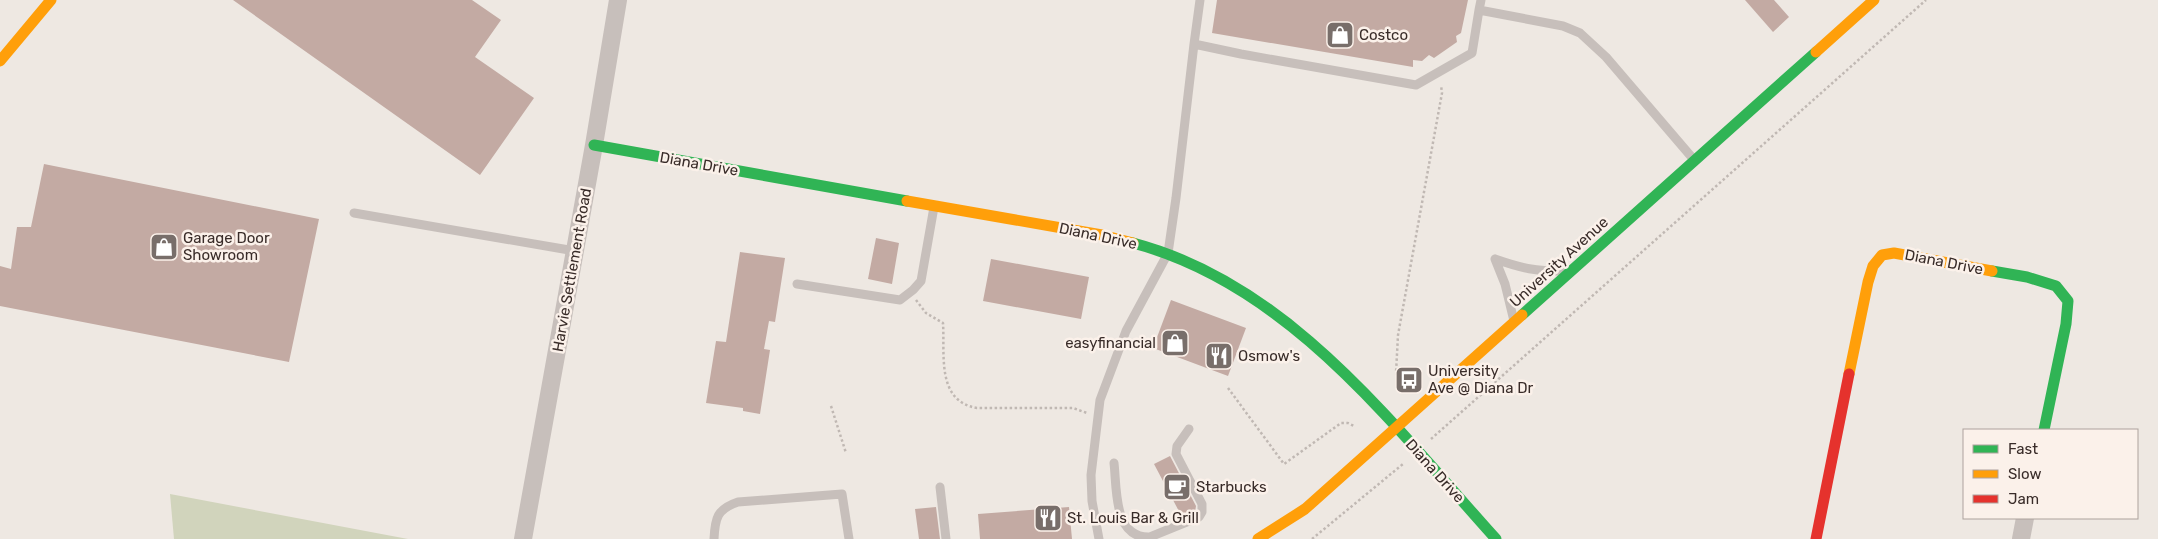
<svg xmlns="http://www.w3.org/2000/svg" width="2158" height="539" font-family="Rubik,sans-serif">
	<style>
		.green { fill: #d1d4bc }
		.building { fill: #c3aaa3 }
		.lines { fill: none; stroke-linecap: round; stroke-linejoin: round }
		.path { stroke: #c0b8b3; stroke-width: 2.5; stroke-dasharray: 2.5 2.5; stroke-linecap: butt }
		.lane { stroke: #c7bfbb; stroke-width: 9 }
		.street { stroke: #c7bfbb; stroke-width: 18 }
		.fast { stroke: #30b455; stroke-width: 11 }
		.slow { stroke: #ff9f0a; stroke-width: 11 }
		.jam { stroke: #e5322d; stroke-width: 11 }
		.labels { text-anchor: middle; stroke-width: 5; stroke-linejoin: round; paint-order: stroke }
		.poi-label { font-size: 15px; fill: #392c29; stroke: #fbf1ea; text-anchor: start }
		.street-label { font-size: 15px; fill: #392c29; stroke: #fbf1ea }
	</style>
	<rect width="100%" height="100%" fill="#eee8e2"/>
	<!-- green -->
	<path class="green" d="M170,494L408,539H174Z"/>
	<!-- building -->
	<path class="building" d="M233,0H472L501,20L475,57L534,98L480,175Z
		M1217,0H1468L1461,33L1456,36L1457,42L1434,58L1429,55L1422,61L1413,60V67L1212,33Z
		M1745,0H1774L1789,17L1773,32Z
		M44,164L319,219L289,362L0,306V266L11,269L17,227H31Z
		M876,238L899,243L892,284L868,279Z
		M740,252L785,258L775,322L769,321L764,349L770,350L760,414L743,411V408L706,403L716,341L726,342Z
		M991,259L1089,277L1081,319L983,301Z
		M1171,300L1246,328L1228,376L1153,348Z
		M1170,456L1196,506L1195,512L1182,517L1154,464Z
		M936,507L940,539H919L915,509Z
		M1069,507L1072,539H980L978,514Z"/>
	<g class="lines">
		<!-- path -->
		<path class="path" d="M916,300L926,313L943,323C945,355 936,401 977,408H1073L1087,413
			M1404,383L1396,373L1398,335L1442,93L1441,85
			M1228,388L1284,464L1341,423H1348L1354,426
			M831,406L846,453
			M1431,439L1926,0
			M1312,539L1403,464"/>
		<!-- lane -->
		<path class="lane" d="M1481,0L1479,10L1563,26L1580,33L1606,57L1695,161
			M1194,44L1200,0
			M354,213L575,251
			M1495,259C1524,269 1534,271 1565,271
			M1495,259L1505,284L1514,321
			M797,284L900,300L913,290L921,281L934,207
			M1114,463C1117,488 1113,539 1150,537L1199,517L1202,512V504L1176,454L1177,446L1189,429
			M940,487L946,539
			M714,539C715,518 717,509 738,502L842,494L849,539
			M1099,539L1092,501L1091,475L1100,400L1126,331L1168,253L1176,198L1194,44L1241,54L1416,85L1472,53L1479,10"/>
		<!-- street -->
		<path class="street" d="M523,539L594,145L618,0
			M2021,539L2025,518"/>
		<!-- fast -->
		<path class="fast" d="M594,145L907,201
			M1133,243C1289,284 1393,425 1496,539
			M1992,271L2027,277L2056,286L2068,301L2066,324L2044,430
			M1522,315L1816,52"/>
		<!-- slow -->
		<path class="slow" d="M1816,52L1874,0
			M0,61L51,0
			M907,201L1102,235L1133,243
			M1849,374L1868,282L1873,266L1882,255L1894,253L1992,271
			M1258,539L1305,509L1522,315"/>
		<!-- jam -->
		<path class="jam" d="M1816,539L1849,374"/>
	</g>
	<!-- icons -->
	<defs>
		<symbol id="shop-square" viewBox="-11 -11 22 22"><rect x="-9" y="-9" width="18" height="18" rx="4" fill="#786e6a" stroke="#fbf1ea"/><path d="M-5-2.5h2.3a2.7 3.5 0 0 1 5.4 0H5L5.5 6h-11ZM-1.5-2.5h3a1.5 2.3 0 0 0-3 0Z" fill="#fff"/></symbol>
		<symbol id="restaurant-square" viewBox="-11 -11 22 22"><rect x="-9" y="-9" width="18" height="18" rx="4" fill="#786e6a" stroke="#fbf1ea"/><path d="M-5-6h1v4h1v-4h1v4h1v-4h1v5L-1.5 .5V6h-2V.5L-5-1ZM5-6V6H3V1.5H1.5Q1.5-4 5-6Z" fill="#fff"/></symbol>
		<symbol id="bus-square" viewBox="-11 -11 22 22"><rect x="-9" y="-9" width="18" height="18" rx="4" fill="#786e6a" stroke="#fbf1ea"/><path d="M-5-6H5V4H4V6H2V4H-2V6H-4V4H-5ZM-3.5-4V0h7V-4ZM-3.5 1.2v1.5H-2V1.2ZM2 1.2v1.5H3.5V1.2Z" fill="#fff"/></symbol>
		<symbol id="cafe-square" viewBox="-11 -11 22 22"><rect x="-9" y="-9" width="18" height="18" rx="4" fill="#786e6a" stroke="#fbf1ea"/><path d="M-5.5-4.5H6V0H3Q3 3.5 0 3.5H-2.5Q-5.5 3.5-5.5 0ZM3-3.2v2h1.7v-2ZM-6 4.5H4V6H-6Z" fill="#fff"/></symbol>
	</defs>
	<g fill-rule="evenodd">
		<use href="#shop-square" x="1324" y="19" width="32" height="32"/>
		<use href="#shop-square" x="148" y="231" width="32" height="32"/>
		<use href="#shop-square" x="1159" y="327" width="32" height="32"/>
		<use href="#restaurant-square" x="1203" y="340" width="32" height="32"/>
		<use href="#bus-square" x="1393" y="364" width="32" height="32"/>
		<use href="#cafe-square" x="1161" y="471" width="32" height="32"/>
		<use href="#restaurant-square" x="1032" y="502" width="32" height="32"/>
	</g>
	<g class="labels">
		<!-- poi labels -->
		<g class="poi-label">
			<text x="1359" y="40">Costco</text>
			<text x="183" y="243">Garage Door<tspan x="183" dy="17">Showroom</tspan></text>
			<text x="1156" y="348" text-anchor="end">easyfinancial</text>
			<text x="1238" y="361">Osmow's</text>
			<text x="1428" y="376">University<tspan x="1428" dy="17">Ave @ Diana Dr</tspan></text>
			<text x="1196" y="492">Starbucks</text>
			<text x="1067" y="523">St. Louis Bar &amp; Grill</text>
		</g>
		<!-- street labels -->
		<g class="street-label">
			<text transform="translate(699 164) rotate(10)" y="5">Diana Drive</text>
			<text transform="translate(1098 236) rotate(12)" y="5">Diana Drive</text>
			<text transform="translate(1559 262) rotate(-42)" y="5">University Avenue</text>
			<text transform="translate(1944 262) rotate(11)" y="5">Diana Drive</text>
			<text transform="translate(572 270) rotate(-80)" y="5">Harvie Settlement Road</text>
			<text transform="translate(1435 471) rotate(48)" y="5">Diana Drive</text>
		</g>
	</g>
	<!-- legend -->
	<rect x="1963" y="429" width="175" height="90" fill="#fbf1ea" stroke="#ada29d"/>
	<rect x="1973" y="445" width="25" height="8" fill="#30b455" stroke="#ada29d"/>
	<text x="2008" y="454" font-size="15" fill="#392c29">Fast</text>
	<rect x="1973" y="470" width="25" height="8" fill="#ff9f0a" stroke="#ada29d"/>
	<text x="2008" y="479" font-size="15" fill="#392c29">Slow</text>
	<rect x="1973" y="495" width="25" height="8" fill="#e5322d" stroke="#ada29d"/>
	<text x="2008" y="504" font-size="15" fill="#392c29">Jam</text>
</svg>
